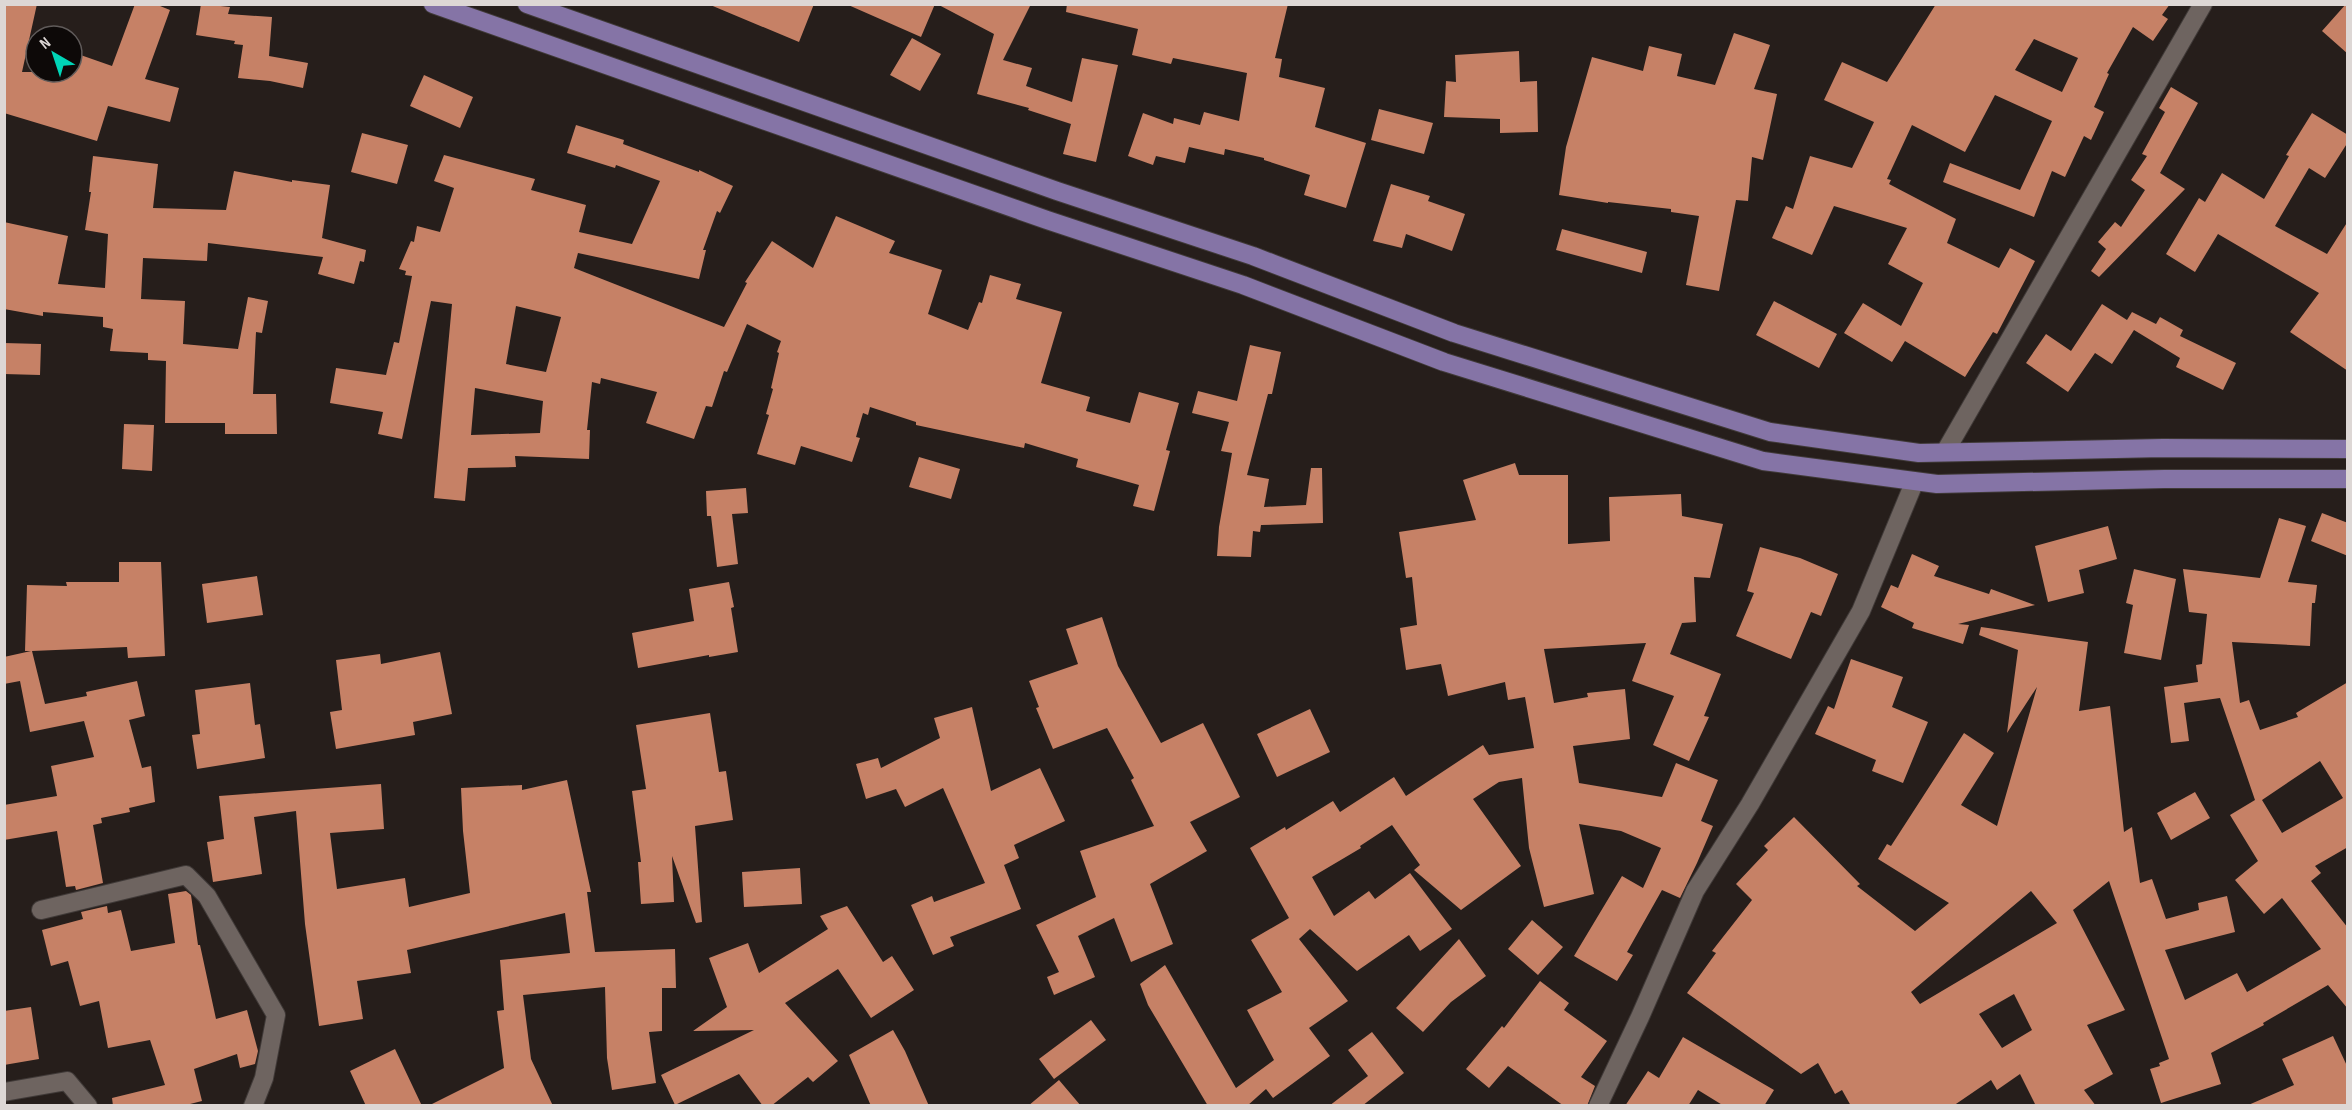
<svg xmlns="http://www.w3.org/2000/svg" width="2352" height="1110" font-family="'Sofia Sans Condensed',sans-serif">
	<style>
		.building { fill: #c68166; fill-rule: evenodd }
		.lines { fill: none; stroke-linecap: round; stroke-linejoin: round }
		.minor-casing { stroke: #403a38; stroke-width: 20 }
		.major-casing { stroke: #403a38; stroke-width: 20 }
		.minor { stroke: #6e6460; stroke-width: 18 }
		.major { stroke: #8574a6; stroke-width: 18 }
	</style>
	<rect width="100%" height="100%" fill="#261e1b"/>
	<!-- building -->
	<path class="building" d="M4,4H37L22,72H72V52L112,66L135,4H155L170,10L145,79L179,88L170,122L108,106L97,141L4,113Z
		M201,4L230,7L228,14L272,17L269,56L308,63L303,88L270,81L238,78L243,45L234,44L235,41L196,35Z
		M708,4H814L799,42Z
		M846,4H935L921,37Z
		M937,4H1031L1003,60L1032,68L1026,86L1072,102L1082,58L1118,65L1096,162L1063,154L1071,124L1028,110L1029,108L977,94L994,34Z
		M1067,4H1288L1275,58L1282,59L1279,77L1325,88L1315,127L1366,143L1346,208L1304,195L1310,175L1264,160V158L1225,149L1224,155L1189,147L1185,163L1156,156L1153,165L1128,156L1143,113L1173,124L1174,118L1200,125L1204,112L1239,121L1247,73L1173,58L1171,64L1132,55L1138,29L1066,12Z
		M1936,4H2170L2162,15L2168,19L2153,41L2133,27L2107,73L2109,74L2094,107L2104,112L2091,140L2084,136L2065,177L2052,171L2034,217L1943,182L1950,163L2020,190L2052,121L1995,95L1965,152L1912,125L1887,179L1891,180L1889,184L1956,219L1947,243L1999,268L2010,248L2035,261L1997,334L1993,332L1965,377L1905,341L1892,362L1844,333L1863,303L1901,326L1923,283L1888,264L1907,228L1834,206L1812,255L1772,238L1786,206L1793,209L1810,156L1852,168L1874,122L1824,100L1842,62L1887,82ZM2034,39L2078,58L2062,92L2015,70Z
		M2346,4H2348V54L2322,31Z
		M1734,33L1770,45L1754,89L1777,94L1763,160L1752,157L1748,201L1736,200L1719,291L1686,285L1699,216L1671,212V209L1608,202V203L1559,195L1566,147L1592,57L1643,71L1649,46L1682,54L1677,76L1715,85Z
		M912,38L941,54L920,91L890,75Z
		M1519,51L1520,82L1537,81L1538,132L1500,133V119L1444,117L1446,81L1456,82L1455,55Z
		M424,75L473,97L460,128L410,106Z
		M2171,87L2198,103L2160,173L2185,189L2099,277L2091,271L2106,249L2098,242L2115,222L2121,227L2145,190L2131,180L2147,156L2142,154L2165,112L2159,108Z
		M1379,109L1433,123L1424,154L1371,140Z
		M2312,113L2348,135V142L2325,178L2309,168L2275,226L2327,254L2348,221V371L2290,332L2319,293L2218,234L2195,272L2166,254L2199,198L2205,202L2222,173L2264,199L2289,156L2286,155Z
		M576,125L624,140L623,144L699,172V170L733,186L720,213L717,211L703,250H706L699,279L578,253L574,268L724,327L747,283L745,282L772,241L813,268L836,216L895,241L889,253L942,270L928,314L968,330L979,302L982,303L990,275L1021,284L1016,299L1062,312L1041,383L1090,397L1086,411L1130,423L1139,392L1179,403L1166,450L1170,451L1154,511L1133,506L1139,485L1076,467L1078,459L1025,443L1024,448L916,425V422L870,407L868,415L863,413L856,437L860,438L852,462L801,446L795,465L757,454L769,415L766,414L773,389L771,388L779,353L777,352L781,341L747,324L727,372L724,371L712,407L706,406L694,439L646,423L657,392L601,378L600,384L592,382L587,430H590L589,459L515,456L516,467L468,468L465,501L434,498L452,304L431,301L402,439L378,434L383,412L330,403L336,368L386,375L394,342L399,343L412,276L405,275L406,271L399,269L411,241L414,242L417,226L440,232L454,188L434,181L444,155L535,179L531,190L586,205L579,232L632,244L660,181L616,165L615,168L567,153ZM516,306L561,317L546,372L506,364ZM475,388L543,401L540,433L471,435Z
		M362,133L408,145L397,184L351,172Z
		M93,156L158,164L153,208L226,210L234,171L292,182V180L330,185L322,238L366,250L364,262L360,261L354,284L318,274L323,257L208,243L207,261L143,258L141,299L185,301L183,344L238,349L248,297L268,301L262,333L256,332L253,394H276L277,434H225V423H165L166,361L148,360V353L110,351L113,329L103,327V317L43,312V316L4,309V222L68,236L58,284L105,288L108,234L85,230L91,192H89Z
		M1391,184L1430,196L1428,201L1465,214L1452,251L1406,234L1402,248L1373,241Z
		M1562,229L1647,252L1642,273L1556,250Z
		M1774,301L1837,334L1819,368L1756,335Z
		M2102,304L2127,320L2132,312L2156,324L2160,317L2183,330L2180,336L2236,363L2223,390L2176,367L2180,358L2134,330L2112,364L2095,353L2068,392L2026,363L2046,334L2071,351Z
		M4,343L41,344L40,375L4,374Z
		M1250,345L1281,352L1272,394H1268L1247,475L1269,479L1264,507L1306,505L1311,468H1322L1323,523L1261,525L1260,532L1253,531L1251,557L1217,556L1219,527L1232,453L1221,451L1229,422L1192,413L1198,391L1237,401Z
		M124,424L154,425L152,471L122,469Z
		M919,457L960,469L951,499L909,487Z
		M1515,463L1519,475H1568V544L1610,541L1609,497L1681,494L1682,516L1723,524L1710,578L1694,577L1696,622L1682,623L1670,654L1721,674L1704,716L1709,717L1689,761L1653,745L1674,696L1632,681L1646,643L1544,649L1554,703L1588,697L1587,693L1625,689L1630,739L1573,746L1579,783L1662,797L1676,763L1718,780L1701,821L1713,826L1697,863L1680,898L1662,890L1627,952L1633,955L1617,981L1574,956L1622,876L1643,888L1661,848L1621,831L1579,824L1594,894L1544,907L1529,848L1522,778L1499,782L1473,799L1521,866L1461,910L1414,870L1420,865L1392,825L1360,846L1361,848L1312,877L1334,916L1369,891L1375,899L1410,873L1452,929L1420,951L1409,935L1357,971L1310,929L1299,939L1348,1001L1309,1028L1330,1056L1273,1098L1266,1089L1247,1106H1208L1148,1005L1140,984L1165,965L1236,1088L1274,1060L1247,1010L1282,992L1251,940L1289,918L1250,848L1285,827L1286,830L1333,801L1340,812L1394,777L1406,796L1483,745L1489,755L1534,748L1525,697L1508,700L1505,682L1448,696L1441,664L1406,670L1400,628L1417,625L1412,577L1406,578L1399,532L1476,520L1463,480Z
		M746,488L748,513L732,514L738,564L717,567L711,516H707L706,491Z
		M2322,513L2348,523V556L2311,541Z
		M2279,518L2306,526L2288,582L2317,585L2315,603H2312L2310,646L2232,642L2240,703L2249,700L2260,730L2298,717L2296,713L2348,682V847L2315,866L2321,873L2311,881L2348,928V1009L2328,985L2263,1023L2264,1025L2211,1053L2221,1084L2161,1103L2150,1069L2160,1066L2159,1063L2169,1059L2109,881L2073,910L2125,1010L2087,1025L2113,1074L2084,1090L2096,1106H2036L2020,1074L1997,1090L1991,1080L1953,1106H1851L1842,1090L1835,1094L1818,1063L1801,1074L1687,993L1716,953L1712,951L1752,900L1736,884L1768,850L1764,846L1794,817L1860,884L1857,886L1915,931L1949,903L1878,859L1887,844L1891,846L1964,733L1994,753L1961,805L1997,826L2037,687L2007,733L2018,650L1979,635L1981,627L2088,642L2079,711L2110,706L2124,832L2132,827L2140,883L2152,879L2166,919L2199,910L2198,903L2227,896L2235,932L2165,950L2185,1000L2237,973L2247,992L2321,949L2282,898L2264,914L2235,880L2258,861L2230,815L2255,800L2220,698L2184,703L2189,741L2171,743L2164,687L2198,682L2196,665L2202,664L2207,614L2189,612L2183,569L2260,578ZM2320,761L2343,798L2282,833L2262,800ZM2031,891L2057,923L1920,1004L1911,992ZM2014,994L2032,1030L2002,1048L1979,1014Z
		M2108,526L2117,559L2079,570L2084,593L2048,602L2035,546Z
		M1760,547L1800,558L1838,574L1821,616L1811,612L1791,659L1736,636L1754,593L1747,591Z
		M1912,554L1939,566L1934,576L1989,594L1991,589L2035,605L1958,624L1969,625L1963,644L1912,628L1914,623L1881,607L1891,585L1898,588Z
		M119,562H161L165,656L128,658L127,647L32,651L45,704L87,696L86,692L137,681L145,716L129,720L142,768L151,766L155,802L129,808L130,812L101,818L102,823L93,825L103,883L76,890L75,886L66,887L57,831L4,840V805L57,796L51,766L94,757L84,721L30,732L20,681L4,684V657L31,651H25L27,585L67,586L66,582H119Z
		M2134,569L2176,579L2161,660L2124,653L2133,605L2126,603Z
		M257,576L263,615L207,623L202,584Z
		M729,582L734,607L731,608L738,652L709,657V655L638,668L632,633L694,621L689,589Z
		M1102,617L1118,666L1161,743L1203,723L1240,797L1190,822L1207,851L1150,884L1173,944L1131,962L1114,918L1078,936L1095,977L1054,995L1047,977L1059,972L1036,925L1096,897L1080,851L1154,826L1131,780L1134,778L1107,728L1053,749L1036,708L1039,707L1029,681L1078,664L1066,629Z
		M440,652L452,714L413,722L415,735L336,749L330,712L342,710L336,660L380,654L381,664Z
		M1851,659L1903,677L1892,707L1928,722L1903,783L1872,771L1876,760L1815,734L1828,706L1834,709Z
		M250,683L255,725L260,724L265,758L197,769L192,735L200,734L195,690Z
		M972,707L991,791L1040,768L1065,821L1014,845L1019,858L1004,865L1021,909L950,937L954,946L933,955L911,905L932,896L934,902L985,883L943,788L905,807L896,789L866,799L856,764L878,758L881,768L940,738L934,718Z
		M1310,709L1330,752L1277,777L1257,734Z
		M710,713L719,772L726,771L733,820L695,826L702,922L696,923L672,856L674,902L641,904L638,862H641L632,791L646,789L636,725Z
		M567,780L591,892H587L595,952L675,949L676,988H662V1031L649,1032L656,1083L612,1090L607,1058L605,987L523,995L531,1059L553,1106H428L504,1068L497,1011L504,1010L500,960L570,953L565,913L407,950L411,973L357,981L363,1019L319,1026L305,924L296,811L254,817L262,874L213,882L207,842L224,839L219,796L381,784L384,829L330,833L337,889L405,878L409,907L470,893L463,831L461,788L522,785V790Z
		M2195,792L2210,818L2171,840L2157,813Z
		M800,868L802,904L744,907L742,872Z
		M186,891L191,895L198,945H200L216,1019L247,1010L258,1051L255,1064L240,1068L237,1054L194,1069L202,1101L182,1106H113L112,1098L165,1085L150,1040L108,1048L99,1001L80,1006L68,961L51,966L42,930L83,919L81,912L107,906L108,913L121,910L131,951L175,943L168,894Z
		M847,906L883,962L892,956L914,990L871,1018L838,969L785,1003L838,1061L813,1082L808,1077L771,1106H763L739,1074L675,1105L661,1075L754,1030L693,1031L727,1007L709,958L748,943L759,973L828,929L820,916Z
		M1532,920L1563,947L1538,975L1508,949Z
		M1459,939L1486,976L1451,1002L1423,1032L1396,1008Z
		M1540,981L1569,1003L1564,1010L1607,1041L1581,1077L1595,1086L1587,1106H1564L1508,1066L1489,1088L1466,1069L1502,1026L1504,1028Z
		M31,1007L39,1059L4,1065V1011Z
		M1091,1020L1106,1040L1054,1079L1039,1059Z
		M893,1030L905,1051L929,1106H871L849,1055Z
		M1372,1032L1404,1073L1362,1106H1329L1368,1076L1348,1050Z
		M2333,1036L2348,1068V1106H2246L2294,1085L2282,1059Z
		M1683,1037L1774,1090L1764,1106H1724L1698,1090L1688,1106H1625L1648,1071L1659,1078Z
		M395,1049L422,1106H366L350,1071Z
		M1059,1080L1081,1106H1028Z"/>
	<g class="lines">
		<defs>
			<path id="minor" d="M1945,452L2203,4
				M41,910L186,875L207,896L276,1015L264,1078L253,1106
				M4,1092L67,1081L88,1106
				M1598,1106L1640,1017L1695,891L1750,804L1861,611L1914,483"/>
			<path id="major" d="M433,4L1047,220L1243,285L1444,362L1763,461L1937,484L2164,479H2348
				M527,4L1057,191L1253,256L1454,333L1770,432L1919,453L2163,448L2348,449"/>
		</defs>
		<!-- minor casing -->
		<use href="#minor" class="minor-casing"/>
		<!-- major casing -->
		<use href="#major" class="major-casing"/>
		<!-- minor -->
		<use href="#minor" class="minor"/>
		<!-- major -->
		<use href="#major" class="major"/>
	</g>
	<!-- border -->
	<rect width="2352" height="1110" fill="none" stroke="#ddd7d5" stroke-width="12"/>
	<!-- north arrow -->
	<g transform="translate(54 54) rotate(321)"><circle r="28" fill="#0d0908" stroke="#605b5a" stroke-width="1.5"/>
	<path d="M0-4.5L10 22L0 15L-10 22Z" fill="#00d5b7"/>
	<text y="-9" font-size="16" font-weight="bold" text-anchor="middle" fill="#ddd7d5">N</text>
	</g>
</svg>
